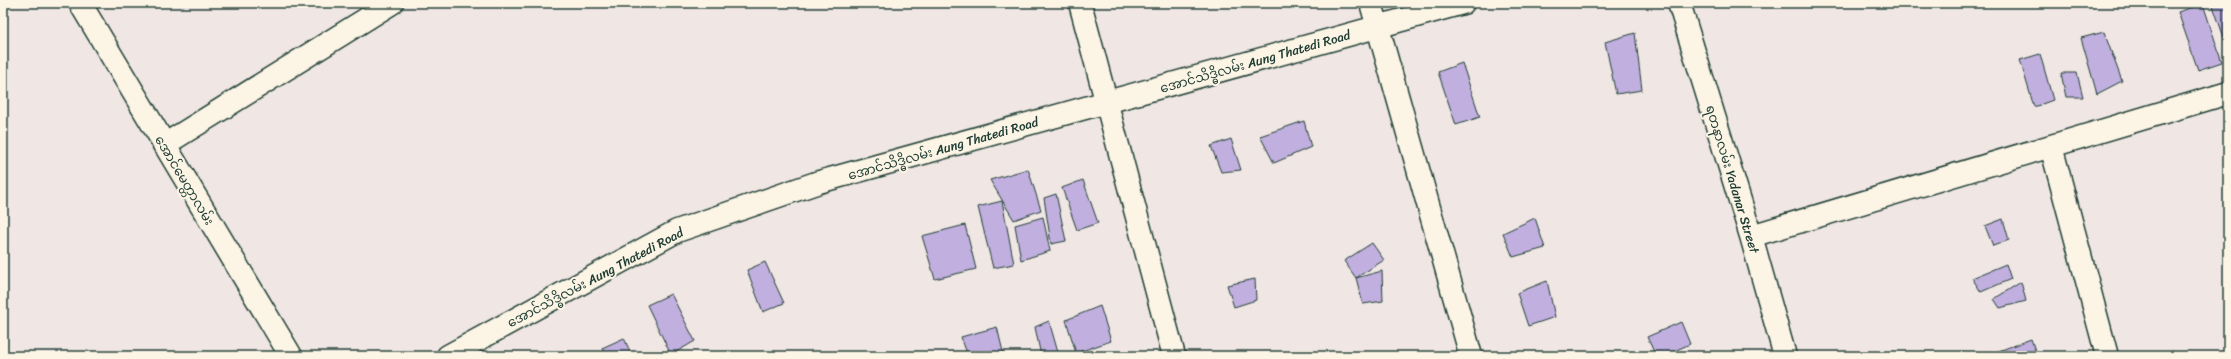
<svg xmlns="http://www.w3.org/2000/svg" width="2231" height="359" font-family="Sriracha,'Noto Sans Myanmar',sans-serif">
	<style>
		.building { fill: #c1afdf; stroke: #1f3d34 }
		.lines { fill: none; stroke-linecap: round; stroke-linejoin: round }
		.street-casing { stroke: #1f3d34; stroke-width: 25 }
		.street { stroke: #fcf5e5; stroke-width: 22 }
		.labels { text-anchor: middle; stroke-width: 4; stroke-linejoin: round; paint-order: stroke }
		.street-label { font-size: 13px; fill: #1f3d34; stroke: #fcf5e5 }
	</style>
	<rect width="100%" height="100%" fill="#f0e7e4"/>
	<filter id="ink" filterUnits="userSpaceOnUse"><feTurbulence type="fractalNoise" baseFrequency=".025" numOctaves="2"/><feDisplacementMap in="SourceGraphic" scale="8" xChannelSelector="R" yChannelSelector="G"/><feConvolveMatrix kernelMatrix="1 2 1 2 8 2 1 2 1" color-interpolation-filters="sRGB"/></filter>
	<g filter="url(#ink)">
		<!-- building -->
		<path class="building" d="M2212,3H2228V49Z
			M2203,4L2222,62L2198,70L2178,12Z
			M2104,32L2122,81L2097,94L2081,38Z
			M1635,33L1642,90L1616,94L1605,42Z
			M2040,54L2053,100L2034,107L2020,60Z
			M1462,63L1480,117L1456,125L1438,72Z
			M2061,73H2077L2083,97H2066Z
			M1304,121L1311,147L1274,163L1260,136Z
			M1231,139L1241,170L1221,172L1211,146Z
			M1028,169L1041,210L1014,220L990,180Z
			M1083,180L1098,223L1077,230L1062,188Z
			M1056,194L1066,241L1051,244L1044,198Z
			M1002,201L1014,264L993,268L978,207Z
			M1043,217L1050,251L1021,260L1015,225Z
			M1535,218L1545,248L1513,257L1503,233Z
			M2003,219L2009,240L1993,246L1985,226Z
			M965,225L976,269L935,279L922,236Z
			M1372,243L1384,260L1356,278L1344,261Z
			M765,262L784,303L763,312L747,270Z
			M2006,264L2011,279L1981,292L1972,278Z
			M1382,271L1383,301L1363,304L1356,278Z
			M1255,279L1256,300L1234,307L1227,285Z
			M1547,281L1555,317L1528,326L1517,293Z
			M2021,282L2026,301L2000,308L1994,299Z
			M671,294L695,341L671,355L647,305Z
			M1100,306L1111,341L1076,353L1066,320Z
			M1049,321L1059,356H1041L1035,327Z
			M1681,322L1690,344L1663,356H1656L1647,337Z
			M997,327L1004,356H968L961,337Z
			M624,338L632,356H605L602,348Z
			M2031,339L2037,356H1996V352Z"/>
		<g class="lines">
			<defs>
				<path id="street" d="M80,3L291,356
					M1080,3L1174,356
					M1371,3L1471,356
					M1679,3L1751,236L1785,356
					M164,145L392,3
					M2051,146L2107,356
					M1751,236L2228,93
					M448,356L677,231L819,182L1463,3"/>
			</defs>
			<!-- street casing -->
			<use href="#street" class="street-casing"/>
			<!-- street -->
			<use href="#street" class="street"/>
		</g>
	</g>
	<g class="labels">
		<!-- street labels -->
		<g class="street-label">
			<text transform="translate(1255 61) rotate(-16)" y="5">အောင်သိဒ္ဓိလမ်း Aung Thatedi Road</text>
			<text transform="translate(943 148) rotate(-16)" y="5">အောင်သိဒ္ဓိလမ်း Aung Thatedi Road</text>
			<text transform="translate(1733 179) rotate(73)" y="5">ရတနာလမ်း Yadanar Street</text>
			<text transform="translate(185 180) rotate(59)" y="5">အောင်မေတ္တာလမ်း</text>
			<text transform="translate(595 277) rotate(-28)" y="5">အောင်သိဒ္ဓိလမ်း Aung Thatedi Road</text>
		</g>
	</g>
	<!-- margin -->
	<rect width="2231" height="359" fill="none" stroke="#fcf5e5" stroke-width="16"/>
	<rect x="8" y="8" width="2215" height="343" fill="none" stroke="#1f3d34" stroke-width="1.5" filter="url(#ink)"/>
</svg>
